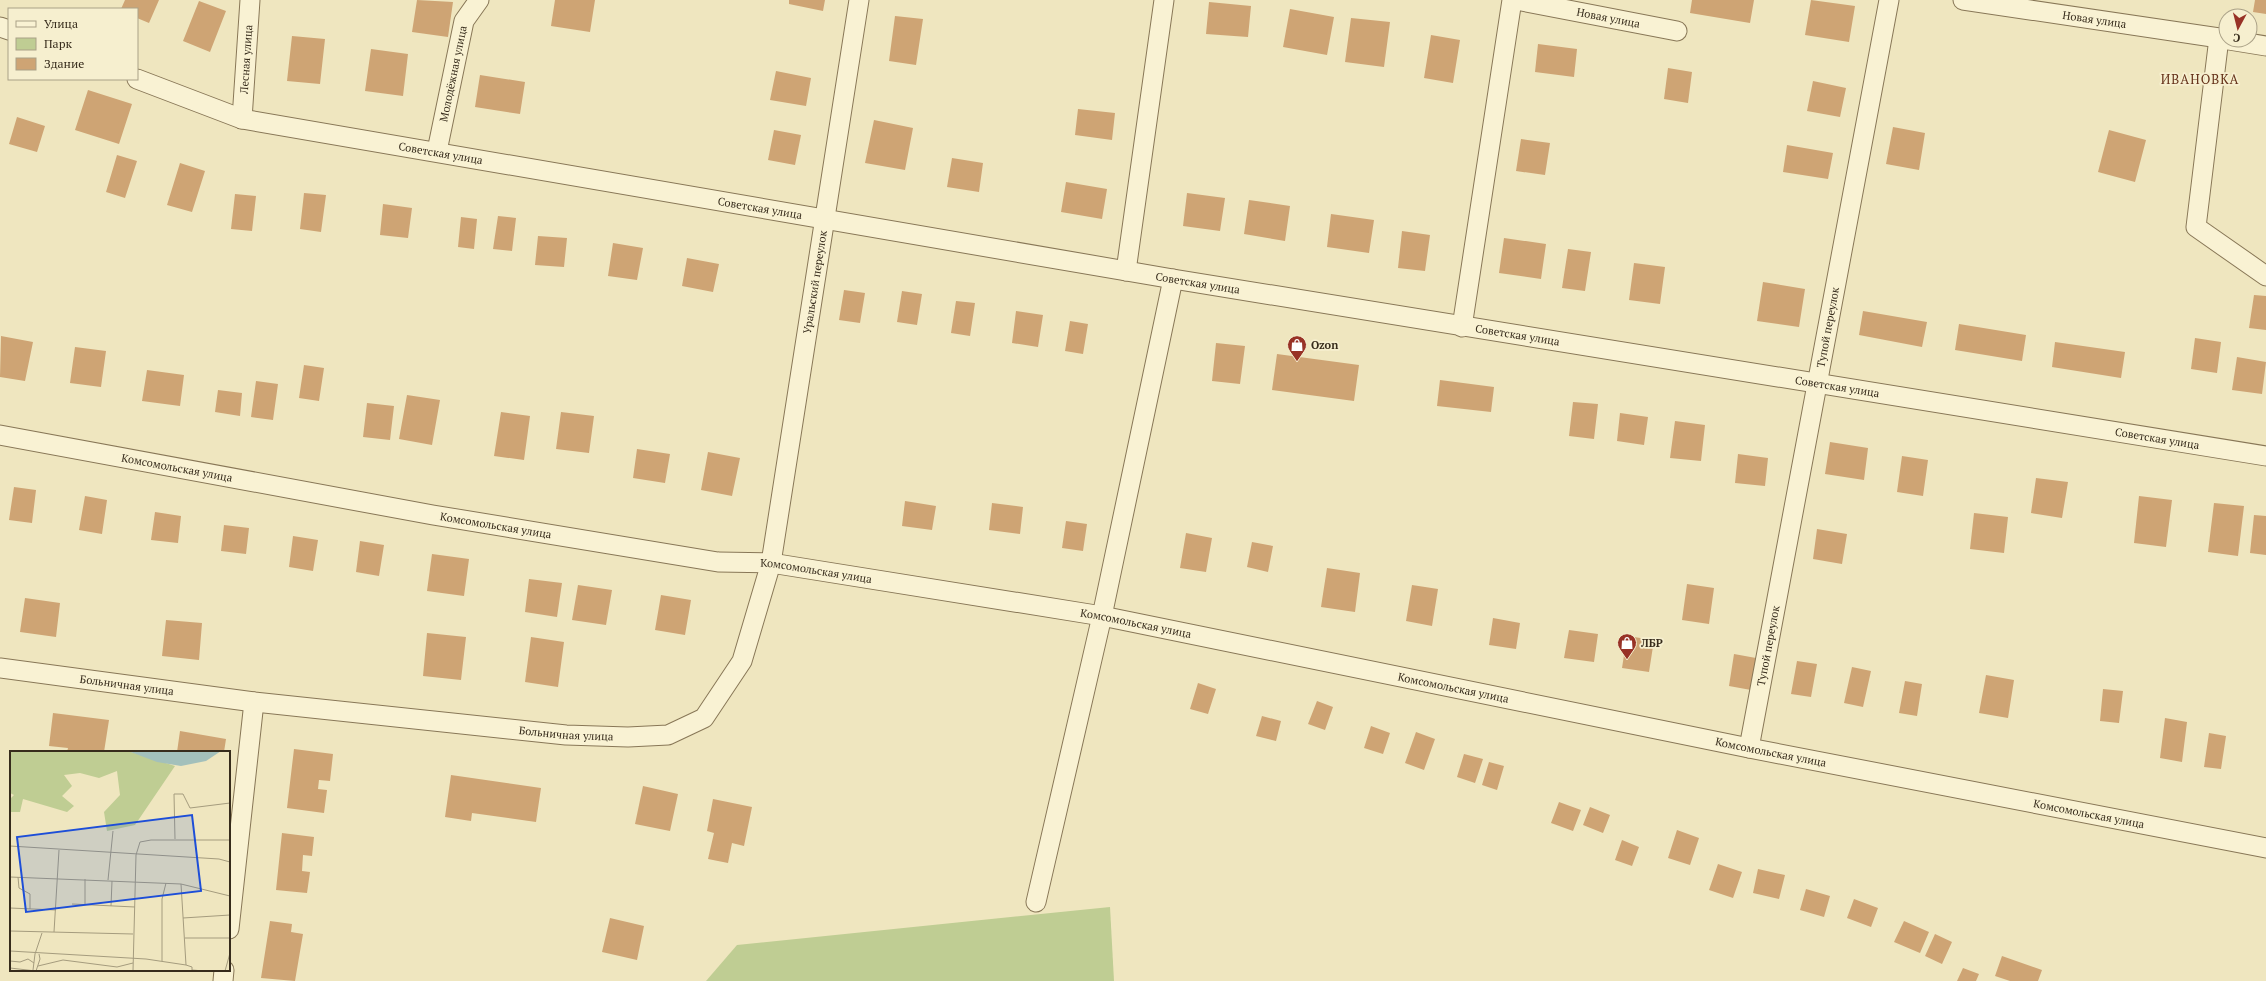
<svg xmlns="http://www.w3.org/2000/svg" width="2266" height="981" font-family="'PT Serif',serif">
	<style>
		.green { fill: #bfcd93 }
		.building { fill: #cea474 }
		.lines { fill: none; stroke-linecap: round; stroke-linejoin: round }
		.minor-casing { stroke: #887757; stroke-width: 21 }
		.minor { stroke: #f9f2d3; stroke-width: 19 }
		.labels { text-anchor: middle; stroke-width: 3.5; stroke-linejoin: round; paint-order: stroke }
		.street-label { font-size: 11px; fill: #372c1c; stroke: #f6efcf }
		.poi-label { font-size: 11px; font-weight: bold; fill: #372c1c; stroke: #f6efcf; text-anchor: start }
		.quarter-label { font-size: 13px; letter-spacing: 1px; fill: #65321a; stroke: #f6efcf }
		.inset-road { fill: none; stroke: #a59c7e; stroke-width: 1 }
		.view { fill: #1d4ed8; fill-opacity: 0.15; stroke: #1d4ed8; stroke-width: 2 }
		.inset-edge { fill: none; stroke: #372c1c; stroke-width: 2 }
	</style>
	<rect width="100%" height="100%" fill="#efe6bf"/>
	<!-- green -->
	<path class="green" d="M1110,907L1114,981H706L737,945Z"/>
	<!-- building -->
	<path class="building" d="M125,0H159L149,23L137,18V9H121Z
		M417,0L453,2L448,37L412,32Z
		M555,0H595L590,32L551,26Z
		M789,0H825L823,11L789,4Z
		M1692,0H1754L1750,23L1690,13Z
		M1811,0L1855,6L1849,42L1805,35Z
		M2255,0H2266V14L2253,12Z
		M199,1L226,11L210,52L183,41Z
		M1209,2L1251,6L1248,37L1206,34Z
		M1290,9L1334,17L1327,55L1283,47Z
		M895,16L923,19L916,65L889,61Z
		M1351,18L1390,22L1384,67L1345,62Z
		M1431,35L1460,40L1453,83L1424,78Z
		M292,36L325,39L320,84L287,81Z
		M1538,44L1577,49L1574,77L1535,72Z
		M371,49L408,54L403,96L365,91Z
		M1668,68L1692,72L1688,103L1664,99Z
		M776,71L811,78L806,106L770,100Z
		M480,75L525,82L520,114L475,107Z
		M1813,81L1846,88L1840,117L1807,111Z
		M88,90L132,104L119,144L75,130Z
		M1078,109L1115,113L1112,140L1075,135Z
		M17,117L45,126L37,152L9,144Z
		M874,120L913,128L905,170L865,163Z
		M1893,127L1925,133L1919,170L1886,164Z
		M774,130L801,135L795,165L768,160Z
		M2109,130L2146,140L2135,182L2098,172Z
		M1521,139L1550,143L1545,175L1516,171Z
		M1787,145L1833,153L1828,179L1783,172Z
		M117,155L137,161L125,198L106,192Z
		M952,158L983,163L979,192L947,187Z
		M180,163L205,171L192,212L167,205Z
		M1066,182L1107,189L1102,219L1061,212Z
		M304,193L326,195L321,232L300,229Z
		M1187,193L1225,198L1220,231L1183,226Z
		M235,194L256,196L252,231L231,229Z
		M1249,200L1290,206L1285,241L1244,234Z
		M383,204L412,208L408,238L380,235Z
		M1331,214L1374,220L1369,253L1327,247Z
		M498,216L516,218L512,251L493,249Z
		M461,217L477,219L474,249L458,247Z
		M1402,231L1430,235L1425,271L1398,268Z
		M538,236L567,238L564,267L535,265Z
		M1504,238L1546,244L1541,279L1499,273Z
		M613,243L643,248L637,280L608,276Z
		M1568,249L1591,252L1585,291L1562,288Z
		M687,258L719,264L713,292L682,286Z
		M1634,263L1665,267L1660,304L1629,300Z
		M1763,282L1805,289L1799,327L1757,321Z
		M844,290L865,293L860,323L839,320Z
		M902,291L922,294L917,325L897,322Z
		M2254,295L2266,296V330L2249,328Z
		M956,301L975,303L970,336L951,333Z
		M1016,311L1043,315L1038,347L1012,343Z
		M1863,311L1927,322L1922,347L1859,335Z
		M1070,321L1088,324L1083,354L1065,351Z
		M1959,324L2026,335L2022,361L1955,350Z
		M1,336L33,342L25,381L0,377Z
		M2195,338L2221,342L2217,373L2191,369Z
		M2055,342L2125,352L2121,378L2052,367Z
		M1216,343L1245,346L1240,384L1212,381Z
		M75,347L106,351L101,387L70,383Z
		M1277,354L1359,365L1354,401L1272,390Z
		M2237,357L2266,362L2262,394L2232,390Z
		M304,365L324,368L319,401L299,398Z
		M147,370L184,375L180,406L142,401Z
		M1440,380L1494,387L1491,412L1437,406Z
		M256,381L278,384L273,420L251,417Z
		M218,390L242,393L240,416L215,412Z
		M407,395L440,400L432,445L399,439Z
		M1573,402L1598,404L1594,439L1569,436Z
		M367,403L394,406L390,440L363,437Z
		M501,412L530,416L524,460L494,456Z
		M561,412L594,416L589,453L556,449Z
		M1620,413L1648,417L1644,445L1617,441Z
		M1675,421L1705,425L1701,461L1670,458Z
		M1830,442L1868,448L1864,480L1825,474Z
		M637,449L670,454L665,483L633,478Z
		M708,452L740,458L732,496L701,490Z
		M1738,454L1768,458L1765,486L1735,483Z
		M1902,456L1928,460L1923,496L1897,492Z
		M2036,478L2068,482L2062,518L2031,513Z
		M14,487L36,490L32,523L9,520Z
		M85,496L107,500L102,534L79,530Z
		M2139,496L2172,500L2166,547L2134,543Z
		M905,501L936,506L932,530L902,526Z
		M992,503L1023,507L1020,534L989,530Z
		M2214,503L2244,506L2238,556L2208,552Z
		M155,512L181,516L178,543L151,540Z
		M1974,513L2008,517L2004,553L1970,549Z
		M2254,515L2266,516V555L2250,553Z
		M1066,521L1087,524L1083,551L1062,548Z
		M224,525L249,528L246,554L221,551Z
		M1817,529L1847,534L1842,564L1813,559Z
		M1186,533L1212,538L1206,572L1180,568Z
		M293,536L318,540L313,571L289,567Z
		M360,541L384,545L379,576L356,572Z
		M1252,542L1273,546L1268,572L1247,567Z
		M432,554L469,559L464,596L427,591Z
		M1327,568L1360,573L1355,612L1321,607Z
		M529,579L562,583L557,617L525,612Z
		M1687,584L1714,588L1709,624L1682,620Z
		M578,585L612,590L606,625L572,620Z
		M1412,585L1438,589L1432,626L1406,621Z
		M661,595L691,600L685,635L655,630Z
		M25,598L60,603L56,637L20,632Z
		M1493,618L1520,623L1516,649L1489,645Z
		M166,620L202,623L199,660L162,656Z
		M1569,630L1598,634L1594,662L1564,658Z
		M427,633L466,637L461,680L423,676Z
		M1627,636L1654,640L1649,672L1622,668Z
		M531,637L564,642L558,687L525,682Z
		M1734,654L1756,658L1751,690L1729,686Z
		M1797,661L1817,664L1811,697L1791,694Z
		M1852,667L1871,671L1863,707L1844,703Z
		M1986,675L2014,680L2008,718L1979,713Z
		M1905,681L1922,684L1917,716L1899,713Z
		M1198,683L1216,689L1208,714L1190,709Z
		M2103,689L2123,691L2119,723L2100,721Z
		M1317,701L1333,707L1325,730L1308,724Z
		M53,713L109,720L104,752H67L68,748L49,746Z
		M1262,716L1281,721L1276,741L1256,736Z
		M2165,718L2187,722L2182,762L2160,758Z
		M1371,726L1390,733L1383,754L1364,748Z
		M180,731L226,739L224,752H177Z
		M1416,732L1435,739L1424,770L1405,763Z
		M2209,733L2226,736L2221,769L2204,767Z
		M294,749L333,754L330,781L319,780L318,789L327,790L324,813L287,808Z
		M1464,754L1483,759L1475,783L1457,777Z
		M1489,762L1504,766L1497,790L1482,785Z
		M451,775L541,788L536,822L472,813L471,821L445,817Z
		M643,786L678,794L670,831L635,824Z
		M713,799L752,807L744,846L732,843L728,863L708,859L714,833L707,831Z
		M1559,802L1581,810L1573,831L1551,823Z
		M1590,807L1610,815L1603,833L1583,825Z
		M1677,830L1699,838L1690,865L1668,858Z
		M282,833L314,837L312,856L303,855L302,871L310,872L307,893L276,890Z
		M1622,840L1639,847L1632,866L1615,860Z
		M1718,864L1742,872L1733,898L1709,890Z
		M1758,869L1785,875L1779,899L1753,893Z
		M1806,889L1830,896L1824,917L1800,910Z
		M1854,899L1878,908L1871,927L1847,918Z
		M610,918L644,926L637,960L602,952Z
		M270,921L292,924L291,932L303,934L295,981L261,978Z
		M1904,921L1929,932L1920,953L1894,942Z
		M1935,934L1952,942L1942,964L1925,956Z
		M2002,956L2042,970L2038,981H2010L1995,976Z
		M1963,968L1979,974L1976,981H1957Z"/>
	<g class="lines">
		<defs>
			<g id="minor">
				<path id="s1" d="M1516,0L1677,31"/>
				<path id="s2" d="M1963,0L2226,39"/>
				<path d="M0,27L9,30"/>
				<path d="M2219,38L2196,227L2266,276"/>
				<path d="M2229,40L2266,46"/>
				<path id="s3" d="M137,79L242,119L1173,279L2266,456"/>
				<path id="s4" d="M242,119L250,0"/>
				<path id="s5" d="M437,151L464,21L479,0"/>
				<path d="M1126,271L1164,0"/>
				<path d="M1462,327L1512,0"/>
				<path id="s6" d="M0,435L433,515L718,562L771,563L1102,616L1749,748L2266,848"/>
				<path id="s7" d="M0,668L254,702L566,735L628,737L668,735L704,718L742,661L771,563L859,0"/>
				<path id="s8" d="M1749,748L1889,0"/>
				<path d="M1036,902L1102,616L1173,279"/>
				<path d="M229,929L254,702"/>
				<path d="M223,981L224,970"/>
			</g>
		</defs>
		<!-- minor casing -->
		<use href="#minor" class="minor-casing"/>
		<!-- minor -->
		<use href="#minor" class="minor"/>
	</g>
	<!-- icons -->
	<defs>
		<symbol id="shop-pin" viewBox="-11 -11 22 30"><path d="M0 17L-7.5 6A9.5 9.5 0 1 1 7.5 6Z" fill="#983226" stroke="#f6efcf"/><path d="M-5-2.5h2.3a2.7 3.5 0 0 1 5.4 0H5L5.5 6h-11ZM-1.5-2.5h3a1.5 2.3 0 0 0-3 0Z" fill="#fff"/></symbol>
	</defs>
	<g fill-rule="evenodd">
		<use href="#shop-pin" x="1286" y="334" width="22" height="30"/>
		<use href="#shop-pin" x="1616" y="632" width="22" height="30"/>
	</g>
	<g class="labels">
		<!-- street labels -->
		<g class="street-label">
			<text dy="4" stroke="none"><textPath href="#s1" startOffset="94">Новая улица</textPath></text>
			<text dy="4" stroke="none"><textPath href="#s2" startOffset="133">Новая улица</textPath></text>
			<text dy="4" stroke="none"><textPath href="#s4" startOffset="60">Лесная улица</textPath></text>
			<text dy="4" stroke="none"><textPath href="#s5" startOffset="79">Молодёжная улица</textPath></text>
			<text dy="4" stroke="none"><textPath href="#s3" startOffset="314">Советская улица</textPath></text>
			<text dy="4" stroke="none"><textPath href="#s3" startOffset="638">Советская улица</textPath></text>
			<text dy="4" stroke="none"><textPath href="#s7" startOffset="1167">Уральский переулок</textPath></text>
			<text dy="4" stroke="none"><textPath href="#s3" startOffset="1082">Советская улица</textPath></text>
			<text dy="4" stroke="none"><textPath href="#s8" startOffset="428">Тупой переулок</textPath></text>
			<text dy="4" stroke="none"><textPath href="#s3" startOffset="1406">Советская улица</textPath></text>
			<text dy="4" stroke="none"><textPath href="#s3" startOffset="1730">Советская улица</textPath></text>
			<text dy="4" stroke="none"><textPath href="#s3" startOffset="2054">Советская улица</textPath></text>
			<text dy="4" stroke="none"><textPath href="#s6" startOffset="180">Комсомольская улица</textPath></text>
			<text dy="4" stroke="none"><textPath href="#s6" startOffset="504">Комсомольская улица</textPath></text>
			<text dy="4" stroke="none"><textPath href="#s6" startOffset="828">Комсомольская улица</textPath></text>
			<text dy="4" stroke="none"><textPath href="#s6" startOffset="1152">Комсомольская улица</textPath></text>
			<text dy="4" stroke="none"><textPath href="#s8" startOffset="104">Тупой переулок</textPath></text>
			<text dy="4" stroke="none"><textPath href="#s7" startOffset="128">Больничная улица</textPath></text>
			<text dy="4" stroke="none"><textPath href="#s6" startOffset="1476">Комсомольская улица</textPath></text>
			<text dy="4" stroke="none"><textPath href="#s7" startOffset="570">Больничная улица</textPath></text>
			<text dy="4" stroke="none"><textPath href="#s6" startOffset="1800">Комсомольская улица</textPath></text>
			<text dy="4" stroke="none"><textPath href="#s6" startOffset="2124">Комсомольская улица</textPath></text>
		</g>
		<!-- poi labels -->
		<g class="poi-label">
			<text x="1311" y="349">Ozon</text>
			<text x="1641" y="647">ЛБР</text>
		</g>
		<!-- quarter labels -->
		<g class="quarter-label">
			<text x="2200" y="84">ИВАНОВКА</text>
		</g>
	</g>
	<!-- overview -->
	<g transform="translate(10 751)">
		<rect width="220" height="220" fill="#efe6bf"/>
		<path d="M0,0H118L165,15L125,74L97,80L94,61L110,44L107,20L89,27L70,22L54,24L62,35L52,45L64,55L57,61L13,48L10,61H0V48L4,44L0,42Z" fill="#bfcd93"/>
		<path d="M118,0L172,1L211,0L196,10L171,15L147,11Z" fill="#a3c0bb"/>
		<path class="inset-road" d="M165,88L164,43H173L180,57L220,52M0,95L209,108L220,111M0,126L171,133L220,145M8,126L9,137L20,143V158M98,129L103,80M171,133L176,214M62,153L125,156M75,154V128M101,155L102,130M0,157L46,159M173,167L220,164M0,180L123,183M44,181L49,99M175,187H220M0,200L136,208L176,214L182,216V219M0,210L10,211L18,208L24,212M152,210V148L156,132M28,215L53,209L107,216L123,212M0,217L26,220M23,219L25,203L32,182M182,219L194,220M26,220L30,208L29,203M123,220L126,104L130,91L141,89H220M215,220L220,202"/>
		<path class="view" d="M182,64L191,140L16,161L7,86Z"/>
		<rect width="220" height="220" class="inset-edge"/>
	</g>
	<!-- legend -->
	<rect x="8" y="8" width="130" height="72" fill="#f6efcf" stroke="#aaa187"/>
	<rect x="16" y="21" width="20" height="6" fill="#f9f2d3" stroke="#aaa187"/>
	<text x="44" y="28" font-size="12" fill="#372c1c">Улица</text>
	<rect x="16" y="38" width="20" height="12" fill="#bfcd93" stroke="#aaa187"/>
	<text x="44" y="48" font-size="12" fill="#372c1c">Парк</text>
	<rect x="16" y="58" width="20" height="12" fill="#cea474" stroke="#aaa187"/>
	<text x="44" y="68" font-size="12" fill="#372c1c">Здание</text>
	<!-- north arrow -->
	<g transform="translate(2238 28) rotate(187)"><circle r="19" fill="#f6efcf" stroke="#aaa187"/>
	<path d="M0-3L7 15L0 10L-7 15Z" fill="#983226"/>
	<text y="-6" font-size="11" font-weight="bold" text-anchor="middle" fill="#372c1c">С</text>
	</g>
</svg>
